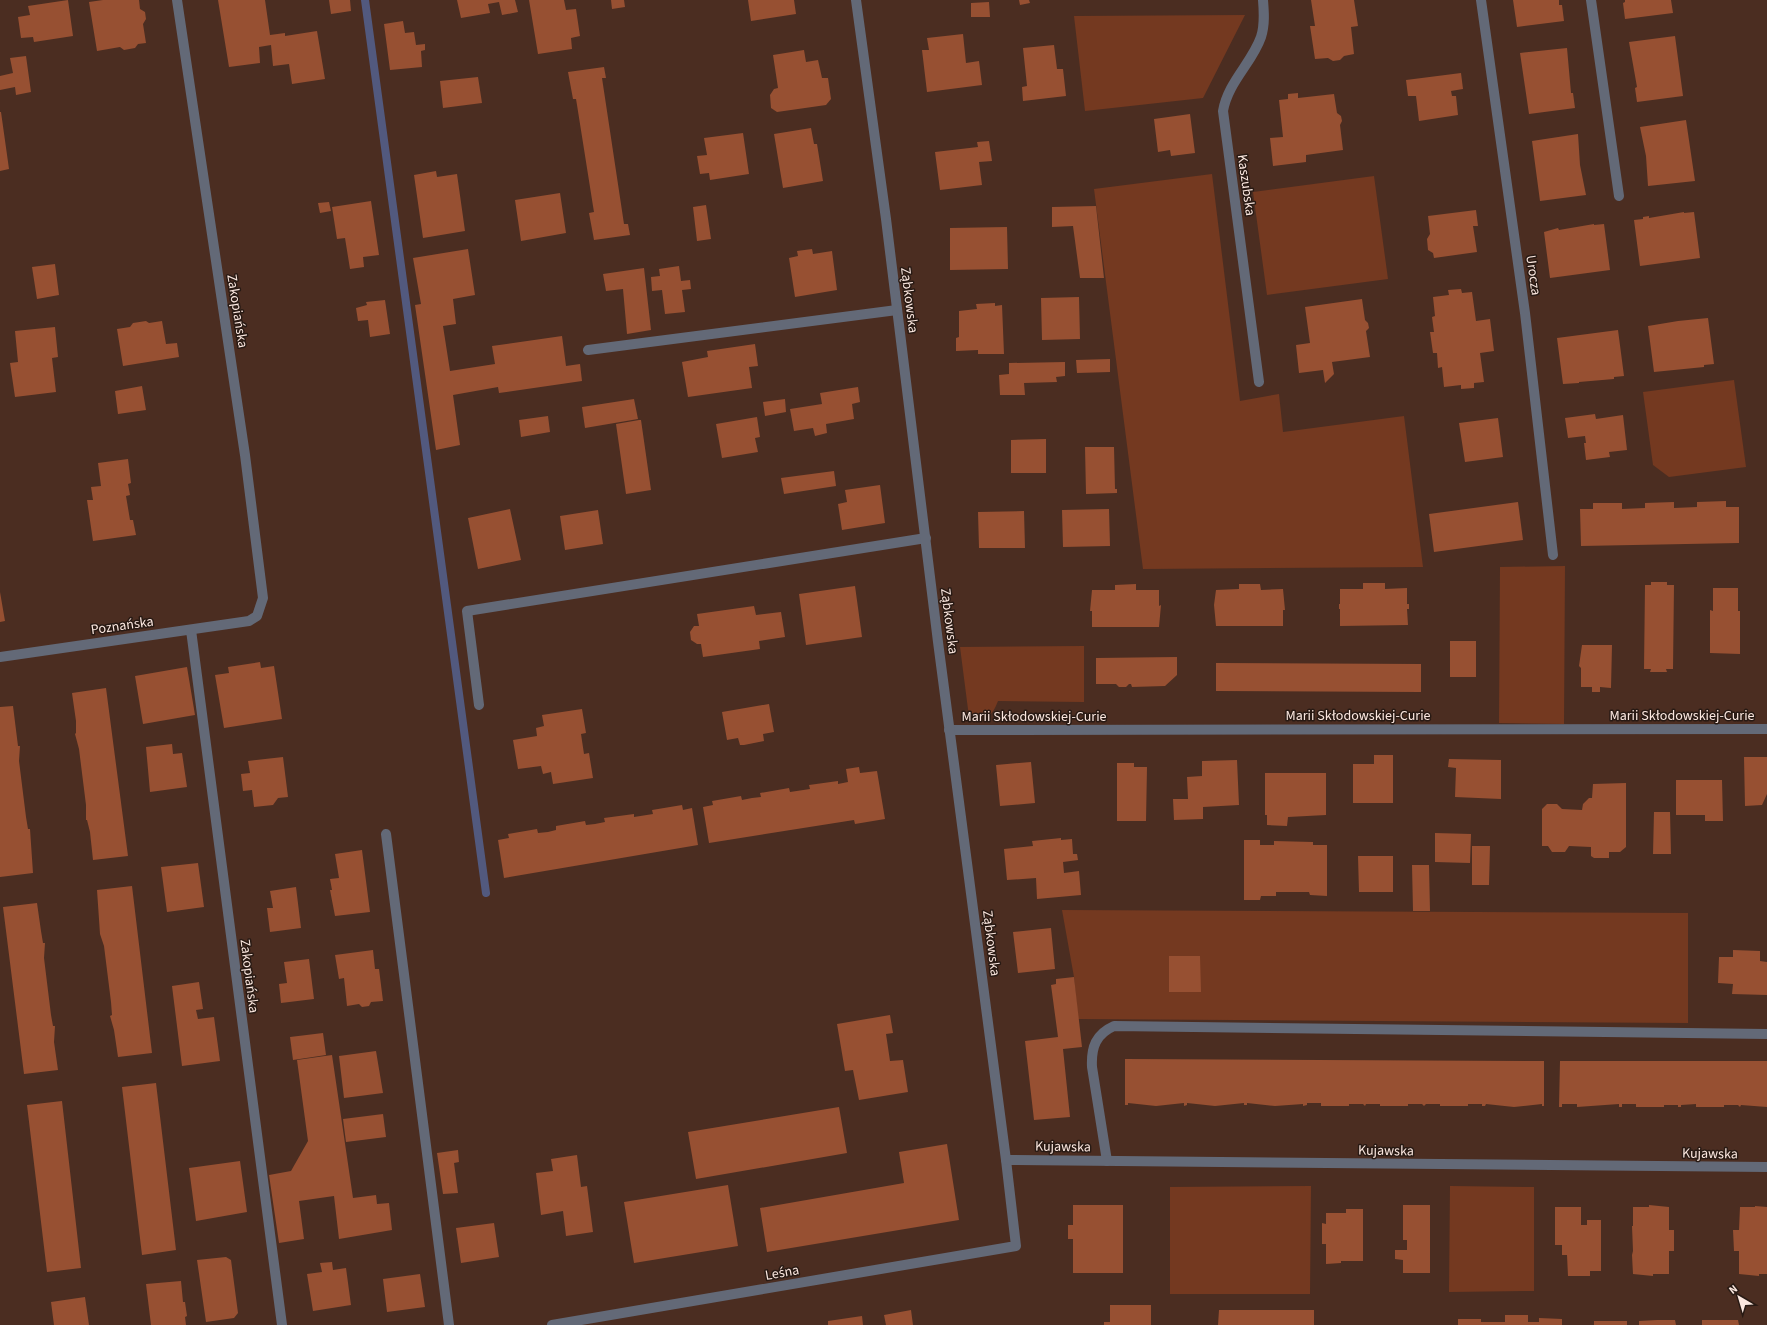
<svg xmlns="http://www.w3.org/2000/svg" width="1767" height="1325" font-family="'Source Sans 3',sans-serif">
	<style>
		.green { fill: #743920 }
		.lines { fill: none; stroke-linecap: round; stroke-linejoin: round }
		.stream { stroke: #52597e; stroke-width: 8 }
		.building { fill: #975032 }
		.service { stroke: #636977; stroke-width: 10 }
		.minor { stroke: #636977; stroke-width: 10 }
		.tertiary { stroke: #636977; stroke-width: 10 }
		.labels { text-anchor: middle; stroke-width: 3; stroke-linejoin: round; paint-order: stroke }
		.street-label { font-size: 14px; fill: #fbe7df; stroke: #281a14 }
	</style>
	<rect width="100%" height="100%" fill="#4b2d21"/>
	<!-- green -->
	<path class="green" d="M1245,15L1203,98L1085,111L1074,16Z
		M1212,174L1240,401L1279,394L1283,432L1404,416L1423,567L1143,569L1094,189Z
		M1374,176L1388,279L1267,295L1253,192Z
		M1734,380L1746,467L1669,477L1653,465L1643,392Z
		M1565,566L1564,724L1499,723L1500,567Z
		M1084,646V702L998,701C991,719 987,717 969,717L960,647Z
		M1062,910L1688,913V1023L1078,1019L1074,977Z
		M1311,1186L1310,1294H1170V1187Z
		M1450,1186L1534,1187V1291L1449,1292Z"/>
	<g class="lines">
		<!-- stream -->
		<path class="stream" d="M365,0L486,893"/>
	</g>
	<!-- building -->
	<path class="building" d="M68,0L73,36L34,42L33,37L21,38L18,17L30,15L28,6Z
		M103,0H139L140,9L145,12L146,19L143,24L146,43L138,44L135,48L124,50L120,47L97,51L89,2Z
		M218,0H265L270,35L285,33V36L317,31L325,79L292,84L289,64L273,66L271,45L259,47L260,63L229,67Z
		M329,0H350L351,11L331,14Z
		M457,0H515L518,12L502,15L499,2L488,4L490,13L461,18Z
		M529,0H564L566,10L576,9L580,36L571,38L572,49L538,54Z
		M611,0H624L625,7L612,9Z
		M748,0H794L796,14L751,21Z
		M1019,0H1029L1030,3L1020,5Z
		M1311,0H1354L1358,26L1351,27L1354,54L1344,56L1340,60L1333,61L1328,58L1315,59L1310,26H1315Z
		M1513,0H1559V5H1562L1564,21L1517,27Z
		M1625,0H1671L1673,13L1625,19L1623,3L1625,2Z
		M989,2L990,17H971V3Z
		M403,21L405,33L414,32L416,45L425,44V50L421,51L422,67L390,70L384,24Z
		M963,34L966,63L979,61L982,85L927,92L922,50H929L927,38Z
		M1675,36L1683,96L1637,102L1635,88L1637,87L1629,42Z
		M1054,45L1057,69H1063L1066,96L1023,101L1022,87L1027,86L1023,48Z
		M1567,48L1571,93H1573L1575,108L1529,114L1520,53Z
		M804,50L806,62L818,60L822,78H828L831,99L826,105L777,112L771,108L770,95L774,89L778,88L773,55Z
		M26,56L31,92L16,95L15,87L0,90V76L13,73L10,58Z
		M604,67L606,78H602L624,224H628L630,235L594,240L589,213L594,212L593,206L577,105L576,99H573L568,72Z
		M1461,73L1463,89L1451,91L1452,96H1456L1458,115L1419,121L1416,96H1408L1406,80Z
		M478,77L482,103L443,108L440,81Z
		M1298,93V98L1334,94L1337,113L1341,116L1342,121L1340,125L1343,150L1306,155V162L1273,166L1270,138L1283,137L1279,100L1288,99V94Z
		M0,112H1L9,169L0,171Z
		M1190,114L1195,153L1171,156L1170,150L1158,152L1154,119Z
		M1686,120L1695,181L1648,186L1646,156L1640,127Z
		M811,128L814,144H817L823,181L783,188L774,134Z
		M743,133L749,174L710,180L709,173L700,174L697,156L707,155L704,138Z
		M1578,134L1580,165L1586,195L1540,201L1532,141Z
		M989,141L992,161L979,162L982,185L940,190L935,152L978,147L977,142Z
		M436,171L437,177L457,174L465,231L423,238L414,175Z
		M560,193L566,233L521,241L515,200Z
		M371,201L379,255L363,257L364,267L350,269L345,238L337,239L332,207Z
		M329,202L331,211L320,213L318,203Z
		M706,205L711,239L697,241L693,207Z
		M1096,206L1104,278H1080L1073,226L1052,227V207Z
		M1476,210L1478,226H1473L1477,252L1434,258L1433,253L1428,250L1427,239L1430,234L1428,216Z
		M1684,212V213L1694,212L1700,258L1640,266L1634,220L1643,219V217L1649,216V218Z
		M1594,224V225L1604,224L1610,270L1550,278L1544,232L1558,228L1559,230Z
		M1007,227L1008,269L950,270V228Z
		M468,249L475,295L453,299L456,324L443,326L450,371L495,364L492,346L562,336L566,366L580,364L582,381L499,393L498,387L453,395L460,445L436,450L415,305L421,304L413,258Z
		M812,249L813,254L832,251L837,290L795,297L789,258L798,256L797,251Z
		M55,264L59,295L37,299L32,267Z
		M679,266L681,281L690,280L691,289L682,290L685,312L665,314L662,290L652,291L651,277L660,276L659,269Z
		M644,268L651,330L627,334L623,289L606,291L603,274Z
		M1461,289L1462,293L1472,292L1476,321L1490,319L1494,351L1480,353L1484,382L1474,383V388L1461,389V385L1444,387L1442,367L1438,368L1437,353H1433L1430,332H1434L1432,317L1435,316L1433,297L1449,295L1448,290Z
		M1079,297L1080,339L1042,340L1041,298Z
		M1362,299L1365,320L1368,323L1369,328L1366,331L1370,357L1332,362L1334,374L1325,383L1323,370L1299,373L1296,345L1310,343L1305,307Z
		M385,300L390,334L370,337L368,320L358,321L356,308L367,305L366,302Z
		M995,303V306L1002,305L1004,354H978V350L956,351V338L959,337V311L977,309L976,304Z
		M1708,318L1714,364L1704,365V367L1654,372L1648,326L1678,321Z
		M146,321L149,323L162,321L166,344L177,343L179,357L123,366L117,329L130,327L133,323Z
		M55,327L58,357L52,358L56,392L15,397L10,363L18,362L15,331Z
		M1618,330L1624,376L1614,377V379L1579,382V383L1563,384L1557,338Z
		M755,344L758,366L749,367L752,388L688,397L682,362L708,357L707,351Z
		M1110,359V372L1077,373L1076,360Z
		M1065,362V376L1056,377L1057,382L1024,383L1025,395H1000L999,375L1009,374V363Z
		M142,386L146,410L118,414L115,391Z
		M858,387L860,402L852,404L854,419L826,424L827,433L815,436L813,428L794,431L790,409L822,404L820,393Z
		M634,399L638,419L585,428L582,407Z
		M785,399L786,412L765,416L763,402Z
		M1595,414L1596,419L1623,415L1627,450L1609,452L1610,457L1586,460L1584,443H1586L1585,436L1568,438L1565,418Z
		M548,416L550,432L521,437L519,420Z
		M757,417L760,437L755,438L758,452L722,458L716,424Z
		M1498,418L1503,457L1465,462L1459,423Z
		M639,420H641L651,490L626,494L616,424Z
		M1046,439V473H1011V440Z
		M1085,447H1114L1115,489H1117V493L1086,494Z
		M128,459L131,483L128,484L130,495L126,496L130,520H133L136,535L93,541L87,500H93L91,487L101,486L98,463Z
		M834,471L836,486L784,494L781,478Z
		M880,485L885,523L842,530L838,504L847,502L845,490Z
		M1726,501V507H1739V543L1581,546L1580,509H1593V503H1622V509L1645,508V503L1674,502V508L1697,507V502Z
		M1518,502L1523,540L1434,552L1429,514Z
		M510,509L521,560L478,569L468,518Z
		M1109,509L1110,546L1063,547L1062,510Z
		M598,510L603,544L565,550L560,516Z
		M1024,511L1025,548H979L978,512Z
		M1651,582H1667V585H1674L1673,669H1666L1667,672H1650L1651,669H1644L1645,585H1651Z
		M1363,583H1385V589L1407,588V604H1409V609H1407L1408,625L1340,626V609H1339V604H1340V589H1363Z
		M1136,584V590H1159V606L1161,605L1159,627H1092V611H1090L1092,590H1115V585Z
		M1239,584H1260L1261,590L1283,589L1285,610H1283V626H1216L1214,605L1216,590L1239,589Z
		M855,586L862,637L806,645L799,594Z
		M1713,588H1738V611H1740V654L1710,653V610L1713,611Z
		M0,592L5,621L0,622Z
		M754,606L756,615L781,612L785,637L759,641L760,649L703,657L701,644H697L691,640L690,632L694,626H699L697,614Z
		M1450,641H1476V677H1450Z
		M1582,645H1612L1611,688L1600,687V692H1592V687H1581V668L1579,666Z
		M1177,657V675L1165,686L1132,687L1131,684H1129L1126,687H1119L1116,684H1096V658Z
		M260,662L261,668L274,666L282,719L224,728L215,675L229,673L228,667Z
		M1216,663L1421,664V692L1216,691Z
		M187,667L195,715L143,724L135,676Z
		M106,688L128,856L93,860L90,832L87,820H86V805L79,749L75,734L76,733V721L72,693Z
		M769,704L774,732L763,734L764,741L744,745H740L738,738L727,740L722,712Z
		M13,706L18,746H20L19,761L26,817L28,829H30L33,873L0,877V707Z
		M582,709L586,733L581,734L584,754L589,753L593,778L553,784L551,772L543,774L541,766L518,769L513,740L537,736L536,728L544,726L542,715Z
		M172,744L173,754L182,753L187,787L150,792L146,747Z
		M1374,755H1393V803H1353V764H1374Z
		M283,757L288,797L278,798L273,805L254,807L252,790L243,791L241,774L250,773L248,761Z
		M1744,757H1767V794L1762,805L1745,806Z
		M1449,759L1501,760V799L1455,797L1456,768L1448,767Z
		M1237,760L1239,805L1203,807V819L1174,820L1173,799H1188L1187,777L1202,776V761Z
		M1031,762L1035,803L1000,806L996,765Z
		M1117,763H1134V767H1147L1146,821H1117Z
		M859,767L860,773L877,771L885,819L855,824L854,820L709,843L703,807L713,805L712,801L741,796L742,800L752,798L761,797L760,793L789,788L790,792L810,789L809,785L838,781V784L848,782L846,769Z
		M1265,773H1326V815L1288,817L1287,826L1267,825V815H1265Z
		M1676,780H1722L1723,821H1705V815H1676Z
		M1626,783V847L1620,852H1609V858H1594L1591,856V847L1569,846L1565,852H1552L1548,846H1542V809L1547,804H1557L1562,809L1582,810L1583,804L1589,798H1592L1593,784Z
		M682,805L683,810L692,808L698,845L504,878L498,840L509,838L508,834L537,829L538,833L548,832L556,830V826L585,821L586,825L595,824L605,822L604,818L634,814V817L653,814L652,810Z
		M1654,812H1670L1671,854H1653Z
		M1435,833L1471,834L1470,863L1435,862Z
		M1061,838V840L1072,839L1073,854H1077L1078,860L1063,862L1064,873L1079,871L1081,895L1037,899L1036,878L1007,880L1004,849L1033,846L1032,841Z
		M1244,840H1260V845H1274V841L1313,842V845H1327V896L1310,895L1309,892H1276V896H1261L1260,900H1244Z
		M1472,846H1490L1489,885H1472Z
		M362,850L370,912L335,916L330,890H332L330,879L339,878L335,854Z
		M1358,856H1393V892H1359Z
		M198,863L204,907L167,912L161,867Z
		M1412,865H1429L1430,911H1413Z
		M132,886L152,1053L118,1057L114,1030L110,1016L112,1015L111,1002L104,946L100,934L97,890Z
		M296,887L301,928L270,932L267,908H273L270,891Z
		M37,903L41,931L43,943H45L44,958L51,1015L53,1026H55L54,1042L58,1070L24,1074L3,907Z
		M1051,928L1055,969L1018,973L1013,932Z
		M373,950L375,969H379L383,1001L371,1002L369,1006L362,1007L359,1004L347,1006L344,978L339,979L335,955Z
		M1733,950L1760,951V961L1767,962V995L1732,994L1733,984L1718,983L1719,957H1733Z
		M1169,956H1200L1201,992H1169Z
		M309,959L314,999L281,1003L279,984L287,983L284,962Z
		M1074,977L1082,1047L1063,1049L1070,1117L1034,1120L1025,1041L1058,1037L1051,985L1056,984V979Z
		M199,982L203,1009L196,1010L198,1019L214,1017L220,1061L182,1066L172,986Z
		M890,1015L893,1033L886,1034L890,1061L903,1060L908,1092L859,1100L853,1070L845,1071L837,1024Z
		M323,1033L326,1055L293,1060L290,1037Z
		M376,1051L383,1093L344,1098L339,1056Z
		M332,1055L353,1198L376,1195L377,1204L389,1203L392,1230L339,1239L334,1196L299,1201L304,1239L279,1243L269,1175L291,1171L308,1141L297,1060Z
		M1125,1059L1544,1061V1106H1542V1104L1514,1107L1486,1104L1485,1106H1482V1104H1468V1106H1440V1104H1426L1424,1106L1422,1104H1408V1106H1380V1104H1366L1365,1106L1363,1104H1349V1106H1321V1103H1307V1105L1303,1106V1104L1275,1106L1247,1103V1105H1244V1103L1215,1106L1187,1103V1105L1184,1106V1103L1156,1106L1128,1103V1105H1125Z
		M1560,1061H1767V1107L1741,1105L1740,1107L1738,1105H1724V1107H1696V1104L1681,1105V1107H1678V1105H1664V1107H1636V1104H1622V1107H1619V1104L1577,1107V1104H1562V1107H1559Z
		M156,1083L176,1250L142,1255L122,1087Z
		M62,1101L81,1268L47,1272L27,1105Z
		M839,1107L847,1153L696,1179L688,1132Z
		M383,1114L386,1137L346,1142L343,1119Z
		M947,1144L959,1220L767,1252L760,1208L904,1183L899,1152Z
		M458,1150L459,1162L454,1163L458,1193L443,1194L437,1153Z
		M577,1155L581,1187L587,1186L593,1232L566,1236L563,1211L541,1215L536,1173L553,1171L551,1159Z
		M240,1161L247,1212L196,1221L189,1168Z
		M728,1185L738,1246L634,1263L624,1202Z
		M1073,1205H1123V1273H1073V1239H1068V1225H1073Z
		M1403,1205H1430V1273H1403V1260L1395,1259V1250H1407V1240H1403Z
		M1649,1205L1669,1207V1230H1674V1251H1669V1274H1653V1276L1633,1274L1632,1255L1633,1251L1632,1226H1633V1207H1649Z
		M1755,1206L1767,1207V1274H1759V1276L1739,1274V1251H1734L1733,1230H1739L1740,1207H1755Z
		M1555,1207H1581V1225H1587V1220H1601V1271H1590V1276H1568L1567,1255H1562V1245H1555Z
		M1346,1209H1363V1261H1341V1263L1326,1264V1244H1322V1223L1326,1224V1213H1346Z
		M494,1223L499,1257L461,1263L456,1228Z
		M226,1257L231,1260L238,1313L234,1318L206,1322L197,1260Z
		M332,1262L333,1270L346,1268L351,1305L313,1311L307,1274L322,1272L320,1263Z
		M420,1274L425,1307L387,1312L383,1279Z
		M181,1281L183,1302H185L187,1316L185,1317L186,1325H151L146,1284Z
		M85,1297L89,1325H54L51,1302Z
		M1110,1305H1151V1325H1104V1322H1110Z
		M911,1310L913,1325H886L884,1315Z
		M1219,1310H1314V1325H1218Z
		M1505,1315H1528V1322H1539V1318L1562,1319V1325H1458V1319H1481V1322H1505Z
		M862,1316L863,1325H828V1321Z
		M1657,1320H1675L1676,1325H1639V1321Z
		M1702,1320H1738L1739,1325H1702Z
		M1594,1321H1627V1325H1594Z"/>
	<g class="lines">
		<!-- service -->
		<path class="service" d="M1591,0L1619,196
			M588,350L897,310
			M479,705L467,611L926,538
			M386,834L449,1325
			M1107,1161L1092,1067C1091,1047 1096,1034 1114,1026L1767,1034"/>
		<!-- minor -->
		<path class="minor" d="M1481,0L1525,313L1553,555
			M1259,382L1223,111C1228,82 1252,63 1261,37C1265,25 1264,12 1263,0
			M191,630L282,1325
			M0,657L249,621L257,616L263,598L245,455L177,0
			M949,730L1767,729
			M552,1325L1016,1246L1006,1160L1767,1167"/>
		<!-- tertiary -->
		<path class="tertiary" d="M856,0L886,219L938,642L1006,1160"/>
	</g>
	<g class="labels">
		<!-- street labels -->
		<g class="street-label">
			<text transform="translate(1247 185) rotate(82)" y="5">Kaszubska</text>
			<text transform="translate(1534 275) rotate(82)" y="5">Urocza</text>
			<text transform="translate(910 300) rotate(83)" y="5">Ząbkowska</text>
			<text transform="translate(238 311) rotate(81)" y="5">Zakopiańska</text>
			<text transform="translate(950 621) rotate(83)" y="5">Ząbkowska</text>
			<text transform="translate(122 625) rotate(-8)" y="5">Poznańska</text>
			<text x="1358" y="720">Marii Skłodowskiej-Curie</text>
			<text x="1682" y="720">Marii Skłodowskiej-Curie</text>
			<text x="1034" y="721">Marii Skłodowskiej-Curie</text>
			<text transform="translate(992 943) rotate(83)" y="5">Ząbkowska</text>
			<text transform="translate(250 976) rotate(83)" y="5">Zakopiańska</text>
			<text transform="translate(1063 1146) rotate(1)" y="5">Kujawska</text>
			<text transform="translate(1386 1150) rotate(1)" y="5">Kujawska</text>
			<text transform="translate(1710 1153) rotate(1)" y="5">Kujawska</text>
			<text transform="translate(782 1272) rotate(-10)" y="5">Leśna</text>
		</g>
	</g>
	<!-- north arrow -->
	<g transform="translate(1739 1297) rotate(322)" stroke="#281a14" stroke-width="3" paint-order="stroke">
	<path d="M0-3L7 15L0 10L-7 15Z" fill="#fbe7df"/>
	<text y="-6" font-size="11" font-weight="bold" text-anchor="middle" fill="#fbe7df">N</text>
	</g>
</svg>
